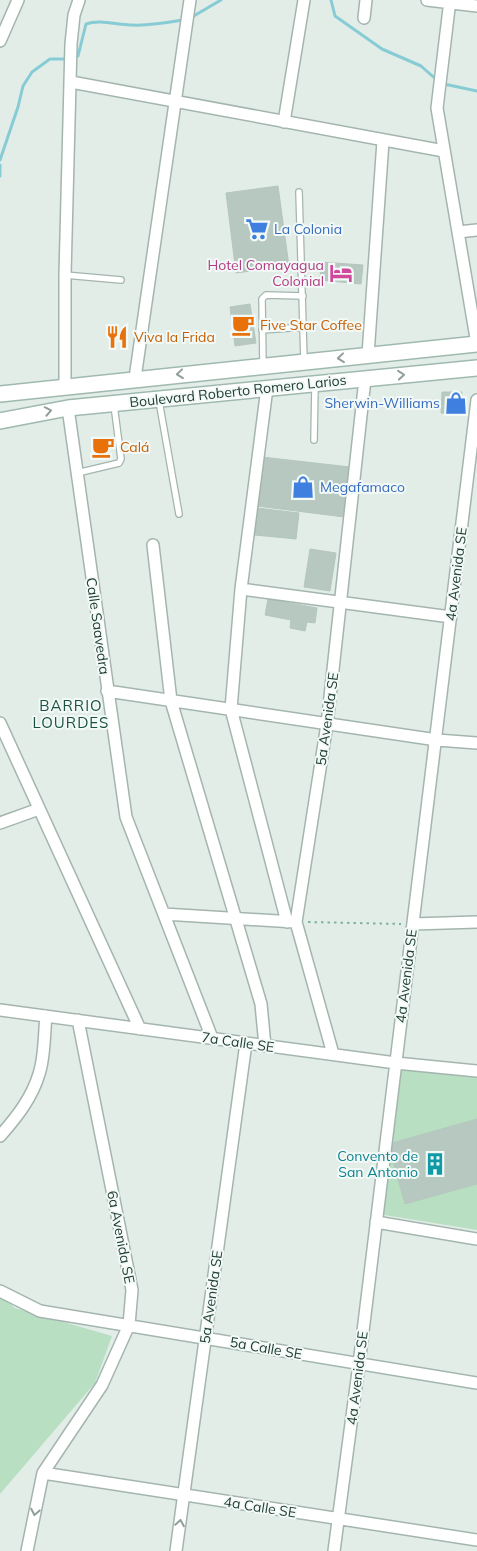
<svg xmlns="http://www.w3.org/2000/svg" width="477" height="1551" font-family="Mulish,sans-serif">
	<style>
		.green { fill: #b9dfc2 }
		.lines { fill: none; stroke-linecap: round; stroke-linejoin: round }
		.stream { stroke: #87ccd5; stroke-width: 3 }
		.building { fill: #b7c8c0; stroke: #b4c7be }
		.service-casing { stroke: #a4b5af; stroke-width: 8 }
		.minor-casing { stroke: #a4b5af; stroke-width: 14 }
		.secondary-casing { stroke: #9fb9af; stroke-width: 18 }
		.path { stroke: #80b2a1; stroke-width: 2; stroke-dasharray: 2.5 4; stroke-linecap: butt }
		.service { stroke: #fff; stroke-width: 5.5 }
		.minor { stroke: #fff; stroke-width: 11 }
		.secondary { stroke: #fff; stroke-width: 15 }
		.oneway { stroke: #909f9a }
		.labels { text-anchor: middle; stroke-width: 4; stroke-linejoin: round; paint-order: stroke }
		.shop-label { font-size: 14px; fill: #366cbe; stroke: #f3f9f6; text-anchor: start }
		.hotel-label { font-size: 14px; fill: #b23c85; stroke: #f3f9f6; text-anchor: end }
		.food-label { font-size: 14px; fill: #c56008; stroke: #f3f9f6; text-anchor: start }
		.street-label { font-size: 14px; fill: #213f36; stroke: #f3f9f6 }
		.culture-label { font-size: 14px; fill: #0d838f; stroke: #f3f9f6; text-anchor: end }
		.neighbourhood-label { font-size: 15px; letter-spacing: 1px; fill: #1b5243; stroke: #f3f9f6 }
	</style>
	<rect width="100%" height="100%" fill="#e2ede8"/>
	<!-- green -->
	<path class="green" d="M399,1067L477,1074V1119L388,1144L405,1204L477,1184V1230L384,1215L388,1144Z
		M0,1295L15,1308L112,1336L95,1383L0,1494Z"/>
	<g class="lines">
		<!-- stream -->
		<path class="stream" d="M331,0L335,16L382,49L421,66L438,81
			M192,17L221,0
			M74,57L78,56L86,24C100,19 117,25 132,25C150,26 166,23 183,20
			M444,84L477,91
			M0,160L18,107L23,86L32,72L50,59H68
			M0,165V176"/>
	</g>
	<!-- building -->
	<path class="building" d="M278,186L289,266L236,273L226,193Z
		M321,262L363,265L361,284L320,280Z
		M250,304L256,343L235,346L230,307Z
		M442,392H453L450,414L441,413Z
		M453,392H462L459,414H450Z
		M262,457L350,467L344,517L257,506Z
		M257,508L299,513L296,539L255,535Z
		M310,549L336,553L330,591L304,587Z
		M268,599L317,608L315,623L307,622L305,631L290,628L291,620L265,615Z
		M477,1119V1184L405,1204L388,1144Z"/>
	<g class="lines">
		<defs>
			<path id="service" d="M299,192L304,361
				M65,275L121,280
				M262,330L304,327
				M263,365L262,299L266,295L303,296
				M159,401L179,514
				M314,440L315,386
				M77,473L119,463L121,459L114,405"/>
			<path id="minor" d="M427,0L477,6
				M450,0L437,108L477,344
				M364,18L366,0
				M0,41L18,0
				M71,82L444,151
				M284,122L304,0
				M458,232L477,230
				M368,355L383,141
				M135,378L190,0
				M65,385V275L71,44L74,15L79,0
				M267,388L241,589L231,709L287,922
				M68,408L126,817L212,1038
				M153,545L171,701L261,1004L265,1046
				M241,589L451,617
				M107,691L437,740L477,743
				M0,723L140,1029
				M0,823L39,809
				M164,914L294,922
				M413,924L477,922
				M0,1010L396,1063L477,1071
				M333,1054L296,922L327,724L365,379
				M0,1136C16,1118 32,1098 39,1074C45,1056 44,1034 46,1016
				M376,1222L477,1239
				M0,1291L40,1311L477,1383
				M43,1473L477,1540
				M27,1551L43,1473L102,1385L129,1325L132,1290L78,1020
				M176,1551L246,1043
				M334,1551L359,1364L477,400"/>
			<path id="secondary" d="M0,394L477,344
				M0,421L68,408L477,368"/>
		</defs>
		<!-- service casing -->
		<use href="#service" class="service-casing"/>
		<!-- minor casing -->
		<use href="#minor" class="minor-casing"/>
		<!-- secondary casing -->
		<use href="#secondary" class="secondary-casing"/>
		<!-- path -->
		<path class="path" d="M308,922L401,924"/>
		<!-- service -->
		<use href="#service" class="service"/>
		<!-- minor -->
		<use href="#minor" class="minor"/>
		<!-- secondary -->
		<use href="#secondary" class="secondary"/>
	</g>
	<!-- one-way arrows -->
	<defs><path id="oneway-chevron" d="M-2-3.5L2.5 0L-2 3.5" fill="none" stroke-width="1.6" stroke-linecap="round" stroke-linejoin="round" transform="scale(1.25)"/></defs>
	<g class="oneway">
		<use href="#oneway-chevron" transform="translate(341 358) rotate(174)"/>
		<use href="#oneway-chevron" transform="translate(180 374) rotate(174)"/>
		<use href="#oneway-chevron" transform="translate(401 375) rotate(-5)"/>
		<use href="#oneway-chevron" transform="translate(48 411) rotate(-11)"/>
		<use href="#oneway-chevron" transform="translate(35 1512) rotate(101)"/>
		<use href="#oneway-chevron" transform="translate(180 1523) rotate(-81)"/>
	</g>
	<!-- icons -->
	<defs>
		<symbol id="supermarket-bare" viewBox="-9 -9 18 18"><path d="M-6-5.5h2.5l.6 2H6L4.5 2H-2.5L-4.4-4H-6ZM-1.5 3.2a1.3 1.3 0 1 0 .1 0ZM3 3.2a1.3 1.3 0 1 0 .1 0Z" fill="#3f7fe0" stroke="#f3f9f6" stroke-width="2.5" paint-order="stroke"/></symbol>
		<symbol id="hotel-bare" viewBox="-9 -9 18 18"><path d="M-6-4.5h1.5V1H6V5H4.5V3h-9V5H-6ZM-4 0a1.8 1.8 0 1 1 3.6 0ZM.5 0V-2.5h3Q6-2.5 6 0Z" fill="#d1479c" stroke="#f3f9f6" stroke-width="2.5" paint-order="stroke"/></symbol>
		<symbol id="cafe-bare" viewBox="-9 -9 18 18"><path d="M-5.5-4.5H6V0H3Q3 3.5 0 3.5H-2.5Q-5.5 3.5-5.5 0ZM3-3.2v2h1.7v-2ZM-6 4.5H4V6H-6Z" fill="#e8710a" stroke="#f3f9f6" stroke-width="2.5" paint-order="stroke"/></symbol>
		<symbol id="restaurant-bare" viewBox="-9 -9 18 18"><path d="M-5-6h1v4h1v-4h1v4h1v-4h1v5L-1.5 .5V6h-2V.5L-5-1ZM5-6V6H3V1.5H1.5Q1.5-4 5-6Z" fill="#e8710a" stroke="#f3f9f6" stroke-width="2.5" paint-order="stroke"/></symbol>
		<symbol id="shop-bare" viewBox="-9 -9 18 18"><path d="M-5-2.5h2.3a2.7 3.5 0 0 1 5.4 0H5L5.5 6h-11ZM-1.5-2.5h3a1.5 2.3 0 0 0-3 0Z" fill="#3f7fe0" stroke="#f3f9f6" stroke-width="2.5" paint-order="stroke"/></symbol>
		<symbol id="building-bare" viewBox="-9 -9 18 18"><path d="M-4-6H4V6H1V3H-1V6H-4ZM-2.5-4.3h1.7v1.8h-1.7ZM.8-4.3h1.7v1.8H.8ZM-2.5-1h1.7V.8h-1.7ZM.8-1h1.7V.8H.8Z" fill="#0f9aa8" stroke="#f3f9f6" stroke-width="2.5" paint-order="stroke"/></symbol>
	</defs>
	<g fill-rule="evenodd">
		<use href="#supermarket-bare" x="241" y="213" width="32" height="32"/>
		<use href="#hotel-bare" x="325" y="257" width="32" height="32"/>
		<use href="#cafe-bare" x="227" y="309" width="32" height="32"/>
		<use href="#restaurant-bare" x="101" y="321" width="32" height="32"/>
		<use href="#shop-bare" x="440" y="387" width="32" height="32"/>
		<use href="#cafe-bare" x="87" y="431" width="32" height="32"/>
		<use href="#shop-bare" x="287" y="471" width="32" height="32"/>
		<use href="#building-bare" x="419" y="1148" width="32" height="32"/>
	</g>
	<g class="labels">
		<!-- shop labels -->
		<g class="shop-label">
			<text x="274" y="234">La Colonia</text>
			<text x="440" y="408" text-anchor="end">Sherwin-Williams</text>
			<text x="320" y="492">Megafamaco</text>
		</g>
		<!-- hotel labels -->
		<g class="hotel-label">
			<text x="324" y="270">Hotel Comayagua<tspan x="324" dy="16">Colonial</tspan></text>
		</g>
		<!-- food labels -->
		<g class="food-label">
			<text x="260" y="330">Five Star Coffee</text>
			<text x="134" y="342">Viva la Frida</text>
			<text x="120" y="452">Calá</text>
		</g>
		<!-- street labels -->
		<g class="street-label">
			<text transform="translate(238 391) rotate(-6)" y="5">Boulevard Roberto Romero Larios</text>
			<text transform="translate(456 574) rotate(-83)" y="5">4a Avenida SE</text>
			<text transform="translate(98 626) rotate(82)" y="5">Calle Saavedra</text>
			<text transform="translate(327 719) rotate(-82)" y="5">5a Avenida SE</text>
			<text transform="translate(406 976) rotate(-83)" y="5">4a Avenida SE</text>
			<text transform="translate(238 1042) rotate(8)" y="5">7a Calle SE</text>
			<text transform="translate(121 1237) rotate(79)" y="5">6a Avenida SE</text>
			<text transform="translate(211 1297) rotate(-82)" y="5">5a Avenida SE</text>
			<text transform="translate(266 1348) rotate(10)" y="5">5a Calle SE</text>
			<text transform="translate(357 1378) rotate(-83)" y="5">4a Avenida SE</text>
			<text transform="translate(260 1507) rotate(9)" y="5">4a Calle SE</text>
		</g>
		<!-- culture labels -->
		<g class="culture-label">
			<text x="418" y="1161">Convento de<tspan x="418" dy="16">San Antonio</tspan></text>
		</g>
		<!-- neighbourhood labels -->
		<g class="neighbourhood-label">
			<text x="71" y="711">BARRIO<tspan x="71" dy="17">LOURDES</tspan></text>
		</g>
	</g>
</svg>
